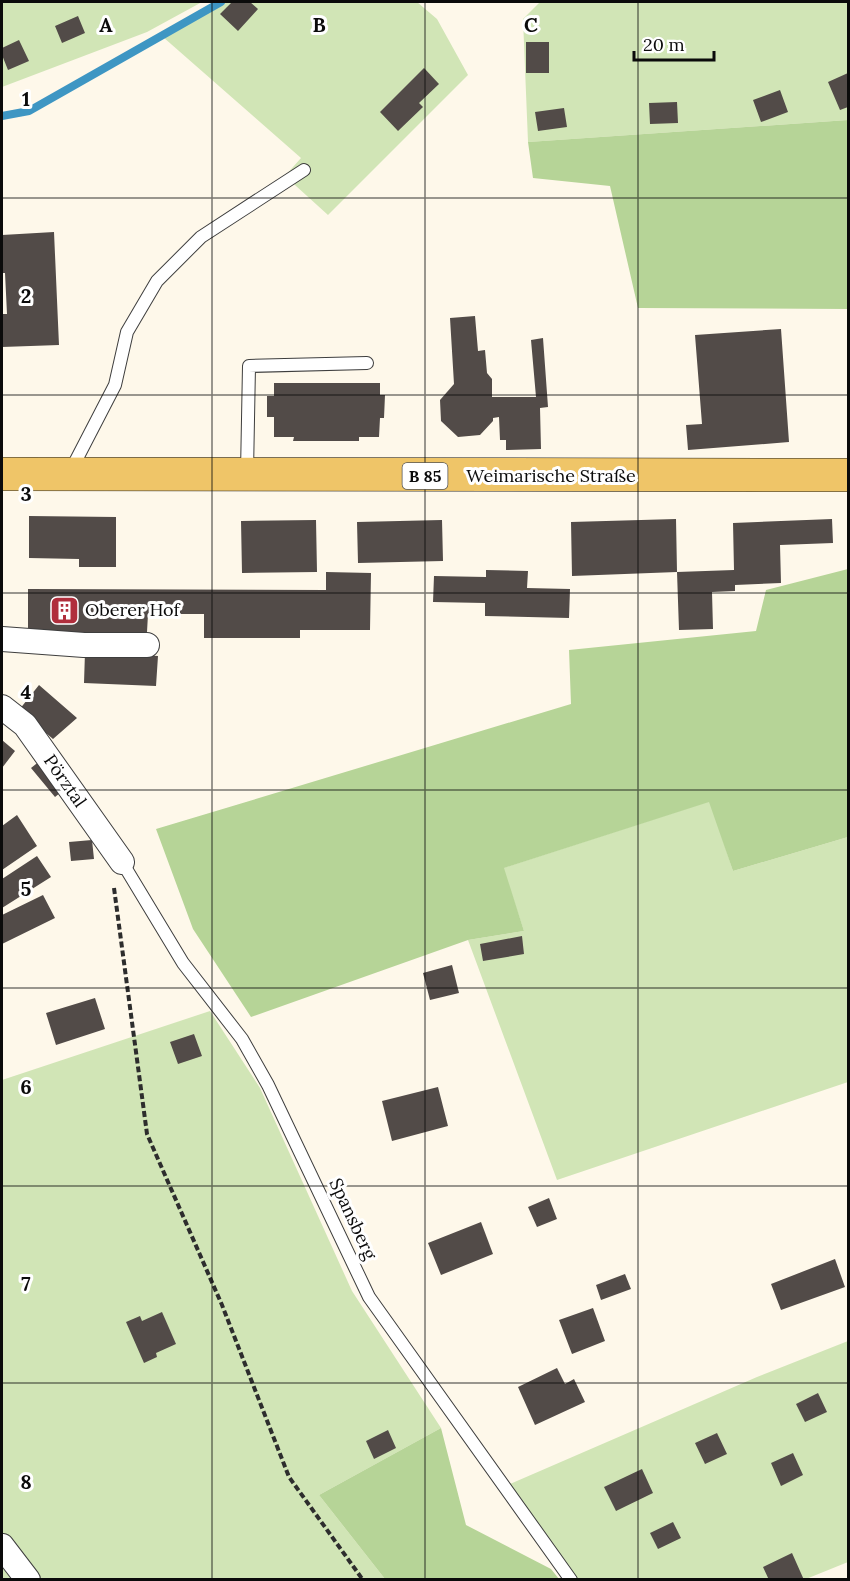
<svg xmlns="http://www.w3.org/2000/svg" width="850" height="1581" font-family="Lora,serif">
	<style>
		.green { fill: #d1e5b6 }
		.forest { fill: #b6d497 }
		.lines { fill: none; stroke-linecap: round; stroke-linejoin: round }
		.stream { stroke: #3e96c3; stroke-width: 8 }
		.building { fill: #524b48 }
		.lane-casing { stroke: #3e3e3e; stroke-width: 14 }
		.street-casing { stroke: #3e3e3e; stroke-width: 26 }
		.primary-casing { stroke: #1c1c1c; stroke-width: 34 }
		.path { stroke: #2d2d2d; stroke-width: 4; stroke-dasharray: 6 3; stroke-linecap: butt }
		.lane { stroke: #fff; stroke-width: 12 }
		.street { stroke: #fff; stroke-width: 24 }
		.primary { stroke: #efc568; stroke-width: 33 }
		.grid { fill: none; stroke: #0b0b0b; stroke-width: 1.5; stroke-opacity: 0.55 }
		.labels { text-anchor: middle; stroke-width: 6; stroke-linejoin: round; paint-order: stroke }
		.shield { fill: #fff; stroke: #545454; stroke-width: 1.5 }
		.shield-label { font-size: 16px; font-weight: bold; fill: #0b0b0b }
		.street-label { font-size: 18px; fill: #0b0b0b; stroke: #fff }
		.poi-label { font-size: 18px; fill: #0b0b0b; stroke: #fff; text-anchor: start }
		.grid-label { font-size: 20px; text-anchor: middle; font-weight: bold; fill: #0b0b0b; stroke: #fff; stroke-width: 6; stroke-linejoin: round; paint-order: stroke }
	</style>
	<rect width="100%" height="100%" fill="#fef8ea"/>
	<!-- green -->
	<path class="green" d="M2,2H202L147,32L2,87Z
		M226,2H417L437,19L468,75L328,215L285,176L301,158L163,37Z
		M540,2H848V120L528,142L523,19Z
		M710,801L733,871L848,837V1082L557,1180L468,940L524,931L503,868Z
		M210,1011L260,1088L352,1291L441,1428L319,1495L385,1579H2V1080Z
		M848,1341V1562L806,1579H577L510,1484L757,1377Z"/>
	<!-- forest -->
	<path class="forest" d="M848,120V309L638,308L610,186L533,178L528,142Z
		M848,569V837L733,871L709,802L504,868L524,931L468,940L251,1017L193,929L156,829L571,704L569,650L756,631L766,590Z
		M441,1428L466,1525L551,1569L559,1579H385L319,1495Z"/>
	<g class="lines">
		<!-- stream -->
		<path class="stream" d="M2,116L29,111L221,2"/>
	</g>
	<!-- building -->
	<path class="building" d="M232,2H250L258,9L238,31L220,14Z
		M78,16L85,33L62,43L55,26Z
		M19,40L29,61L8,70L2,55V48Z
		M526,42H549V73H526Z
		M424,68L439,84L419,103L423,107L398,131L380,112Z
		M848,73V107L840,110L828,82Z
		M780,90L788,112L761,122L753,100Z
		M677,102L678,123L650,124L649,103Z
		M564,108L567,127L538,131L535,112Z
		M54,232L59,345L2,347V314H7L5,273H2V235Z
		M475,316L478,351L485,350L487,373L492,379V397H536L531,340L543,338L548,407L540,408L541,449L506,450V440H500L499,417L493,418V421L480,435L458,437L441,421L440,400L454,384L450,318Z
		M781,329L789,442L688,450L686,425L702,424L695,335Z
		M274,383H380V395H385L384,418H380L379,437H359V441H293L294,437H274V417H267V396H274Z
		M29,516L116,517V567H79V559L29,558Z
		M676,519L677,572L572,576L571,522Z
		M832,519L833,543L780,545L781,583L735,585V591L712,592L713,629L679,630L677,572L734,570L733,523Z
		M316,520L317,572L242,573L241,521Z
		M442,520L443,561L358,563L357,522Z
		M486,570L528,571L527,588L570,589L569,618L485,616V603L433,602L434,576L486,577Z
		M326,572L371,573L370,630H300V638H204V614H148L147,632H99V637H28V589L326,590Z
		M85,652L158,656L156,686L84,683Z
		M39,685L77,718L53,739L19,710Z
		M2,740L15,751L2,768Z
		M41,760L65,789L55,797L31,768Z
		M17,815L37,846L2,870V826Z
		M92,840L94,859L71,861L69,842Z
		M37,856L51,877L2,908V879Z
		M43,895L55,918L2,944V915Z
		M522,936L524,954L483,961L480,944Z
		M452,965L459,993L430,1000L423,973Z
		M95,998L105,1029L56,1045L46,1013Z
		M194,1034L202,1056L178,1064L170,1042Z
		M438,1087L448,1126L392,1141L382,1101Z
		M549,1198L557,1219L537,1227L528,1207Z
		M481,1222L493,1254L441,1275L428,1243Z
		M835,1259L845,1287L781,1310L771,1284Z
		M625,1274L631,1289L601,1300L596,1285Z
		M593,1308L605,1341L572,1354L559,1320Z
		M162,1312L176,1344L156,1353L157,1357L144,1363L126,1322L140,1316L142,1321Z
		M557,1368L565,1384L574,1379L585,1402L535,1425L518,1387Z
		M818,1393L827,1412L805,1422L796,1404Z
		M388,1430L396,1448L374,1459L366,1441Z
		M717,1433L727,1454L705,1464L695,1443Z
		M793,1453L803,1475L781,1486L771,1463Z
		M642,1469L653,1493L616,1511L604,1487Z
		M673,1522L681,1538L658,1549L650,1533Z
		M792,1553L804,1580H769L763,1567Z"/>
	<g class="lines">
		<defs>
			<path id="lane" d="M71,470L115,385L127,332L157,281L201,237L304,170
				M247,472L249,366L367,363
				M122,862L183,963L242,1039L268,1085L369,1297L571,1580"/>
			<path id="street" d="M2,639L84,645H147
				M2,707L25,725L122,862
				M2,1546L28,1580"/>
			<path id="primary" d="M2,474L848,475"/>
		</defs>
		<!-- lane casing -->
		<use href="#lane" class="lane-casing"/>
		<!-- street casing -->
		<use href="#street" class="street-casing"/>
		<!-- primary casing -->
		<use href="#primary" class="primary-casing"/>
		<!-- path -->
		<path class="path" d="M114,888L147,1134L222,1305L289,1477L363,1580"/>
		<!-- lane -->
		<use href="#lane" class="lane"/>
		<!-- street -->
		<use href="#street" class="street"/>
		<!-- primary -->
		<use href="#primary" class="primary"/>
	</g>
	<!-- grid -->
	<path class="grid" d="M212,2V1580M425,2V1580M638,2V1580M2,198H848M2,395H848M2,593H848M2,790H848M2,988H848M2,1186H848M2,1383H848"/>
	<!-- icons -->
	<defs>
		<symbol id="building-square" viewBox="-11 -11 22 22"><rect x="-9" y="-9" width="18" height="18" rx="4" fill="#b02e3c" stroke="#fff"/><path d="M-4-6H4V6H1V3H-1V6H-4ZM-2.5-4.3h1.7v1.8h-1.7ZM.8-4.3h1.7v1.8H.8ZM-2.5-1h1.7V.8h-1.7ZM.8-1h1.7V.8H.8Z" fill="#fff"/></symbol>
	</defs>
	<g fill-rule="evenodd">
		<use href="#building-square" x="48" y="594" width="33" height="33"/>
	</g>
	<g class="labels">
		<!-- shield labels -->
		<rect class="shield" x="402.5" y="463" width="45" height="26" rx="4.5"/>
		<g class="shield-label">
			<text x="425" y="482">B 85</text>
		</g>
		<!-- street labels -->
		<g class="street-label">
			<text x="551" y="482">Weimarische Straße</text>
			<text transform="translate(65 781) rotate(55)" y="6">Pörztal</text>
			<text transform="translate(353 1219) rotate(65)" y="6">Spansberg</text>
		</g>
		<!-- poi labels -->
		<g class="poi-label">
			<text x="85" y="616">Oberer Hof</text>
		</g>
	</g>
	<g class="grid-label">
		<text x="106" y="32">A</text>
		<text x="319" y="32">B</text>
		<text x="531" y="32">C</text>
		<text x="26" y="106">1</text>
		<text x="26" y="303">2</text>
		<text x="26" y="501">3</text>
		<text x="26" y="699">4</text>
		<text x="26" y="896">5</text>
		<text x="26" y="1094">6</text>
		<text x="26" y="1291">7</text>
		<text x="26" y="1489">8</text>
	</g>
	<!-- border -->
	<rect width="850" height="1581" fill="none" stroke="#0b0b0b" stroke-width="6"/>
	<!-- scale -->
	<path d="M634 51v9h80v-9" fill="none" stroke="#0b0b0b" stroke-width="3"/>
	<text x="643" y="51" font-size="18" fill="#0b0b0b" stroke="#ffffff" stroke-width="4.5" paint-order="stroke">20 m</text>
</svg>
